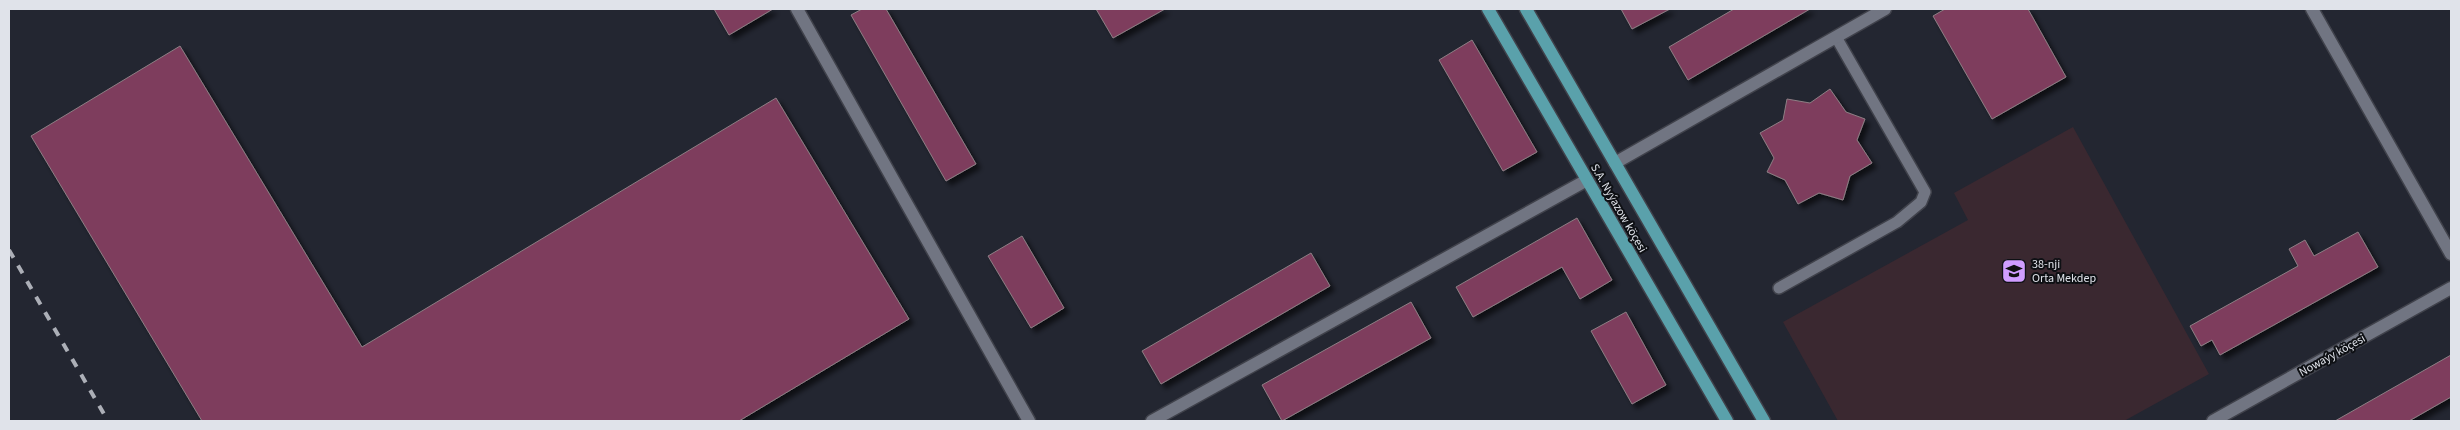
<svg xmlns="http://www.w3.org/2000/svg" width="2460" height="430" font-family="'Source Sans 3',sans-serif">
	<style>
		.education { fill: #3a2830 }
		.building { fill: #7e3e5d; stroke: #8d7e84; filter: url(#shadow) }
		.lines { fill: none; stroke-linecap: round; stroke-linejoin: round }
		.lane-casing { stroke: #40424b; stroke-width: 14 }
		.street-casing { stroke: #40424b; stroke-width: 15 }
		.primary-casing { stroke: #40424b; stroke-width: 15 }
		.lane { stroke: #717582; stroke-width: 11 }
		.street { stroke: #717582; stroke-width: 12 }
		.primary { stroke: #5aa1ab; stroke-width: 12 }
		.rail { stroke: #acafb7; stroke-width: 4; stroke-dasharray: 9 9; stroke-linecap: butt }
		.labels { text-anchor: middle; stroke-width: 4; stroke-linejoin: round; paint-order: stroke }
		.street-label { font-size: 12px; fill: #e0e3ea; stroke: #0e1014 }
		.poi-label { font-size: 12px; fill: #e0e3ea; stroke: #0e1014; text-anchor: start }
	</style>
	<defs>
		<filter id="shadow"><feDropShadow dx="4.5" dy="4.5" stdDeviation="2.5" flood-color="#0009"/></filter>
	</defs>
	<rect width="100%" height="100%" fill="#232631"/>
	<!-- education -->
	<path class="education" d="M2073,127L2209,374L2124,421H1838L1783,322L1968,220L1954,193Z"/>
	<!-- building -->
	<path class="building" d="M714,9H773L729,35Z
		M862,9H886L976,164L946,181L851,15Z
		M1096,9H1165L1113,38Z
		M1621,9H1670L1632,29Z
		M1734,9H1810L1688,80L1669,47Z
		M1945,9H2028L2066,77L1992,119L1933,16Z
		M1472,40L1537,152L1503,171L1439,60Z
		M180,46L362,347L776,98L909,319L739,421H202L31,136Z
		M1830,89L1846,112L1865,119L1857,140L1872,163L1850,176L1843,200L1819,193L1798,204L1785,180L1767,172L1774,158L1760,133L1783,120L1787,99L1810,103Z
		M1577,218L1612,280L1580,299L1562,267L1473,317L1456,287Z
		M2358,232L2378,267L2220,355L2212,340L2201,346L2190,326L2298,266L2289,249L2305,240L2314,256Z
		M1022,236L1064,308L1031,328L988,256Z
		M1311,253L1330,286L1161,384L1142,351Z
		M1411,302L1431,338L1282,421L1262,385Z
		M1626,312L1666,385L1632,404L1591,331Z
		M2451,355V397L2409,421H2335Z"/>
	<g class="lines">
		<defs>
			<path id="lane" d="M1779,288L1897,222L1921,202L1925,192L1836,37"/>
			<path id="street" d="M797,9L1029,421
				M2312,9L2451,254
				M1615,163L1885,9
				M1152,421L1587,180
				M2213,421L2451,288"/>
			<path id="primary" d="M1488,9L1727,421
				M1526,9L1764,421"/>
		</defs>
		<!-- lane casing -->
		<use href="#lane" class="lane-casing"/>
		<!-- street casing -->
		<use href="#street" class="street-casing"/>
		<!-- primary casing -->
		<use href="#primary" class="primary-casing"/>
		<!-- lane -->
		<use href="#lane" class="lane"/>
		<!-- street -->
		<use href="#street" class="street"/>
		<!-- primary -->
		<use href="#primary" class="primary"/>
		<!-- rail -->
		<path class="rail" d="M9,250L108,421"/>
	</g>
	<!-- icons -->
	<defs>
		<symbol id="school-square" viewBox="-11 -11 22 22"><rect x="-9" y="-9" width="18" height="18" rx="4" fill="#d09dff" stroke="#0e1014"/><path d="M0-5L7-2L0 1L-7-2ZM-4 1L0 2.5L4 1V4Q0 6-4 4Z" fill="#111"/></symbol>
	</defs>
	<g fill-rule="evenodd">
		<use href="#school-square" x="2000" y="257" width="28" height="28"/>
	</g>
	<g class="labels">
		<!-- street labels -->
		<g class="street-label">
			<text transform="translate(1619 208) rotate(60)" y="4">S.A. Nyýazow köçesi</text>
			<text transform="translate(2332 355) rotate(-29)" y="4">Nowaýy köçesi</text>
		</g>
		<!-- poi labels -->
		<g class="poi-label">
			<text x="2032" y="268">38-nji<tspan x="2032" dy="14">Orta Mekdep</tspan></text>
		</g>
	</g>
	<!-- border -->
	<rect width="2460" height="430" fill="none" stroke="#e0e3ea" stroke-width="20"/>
</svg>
